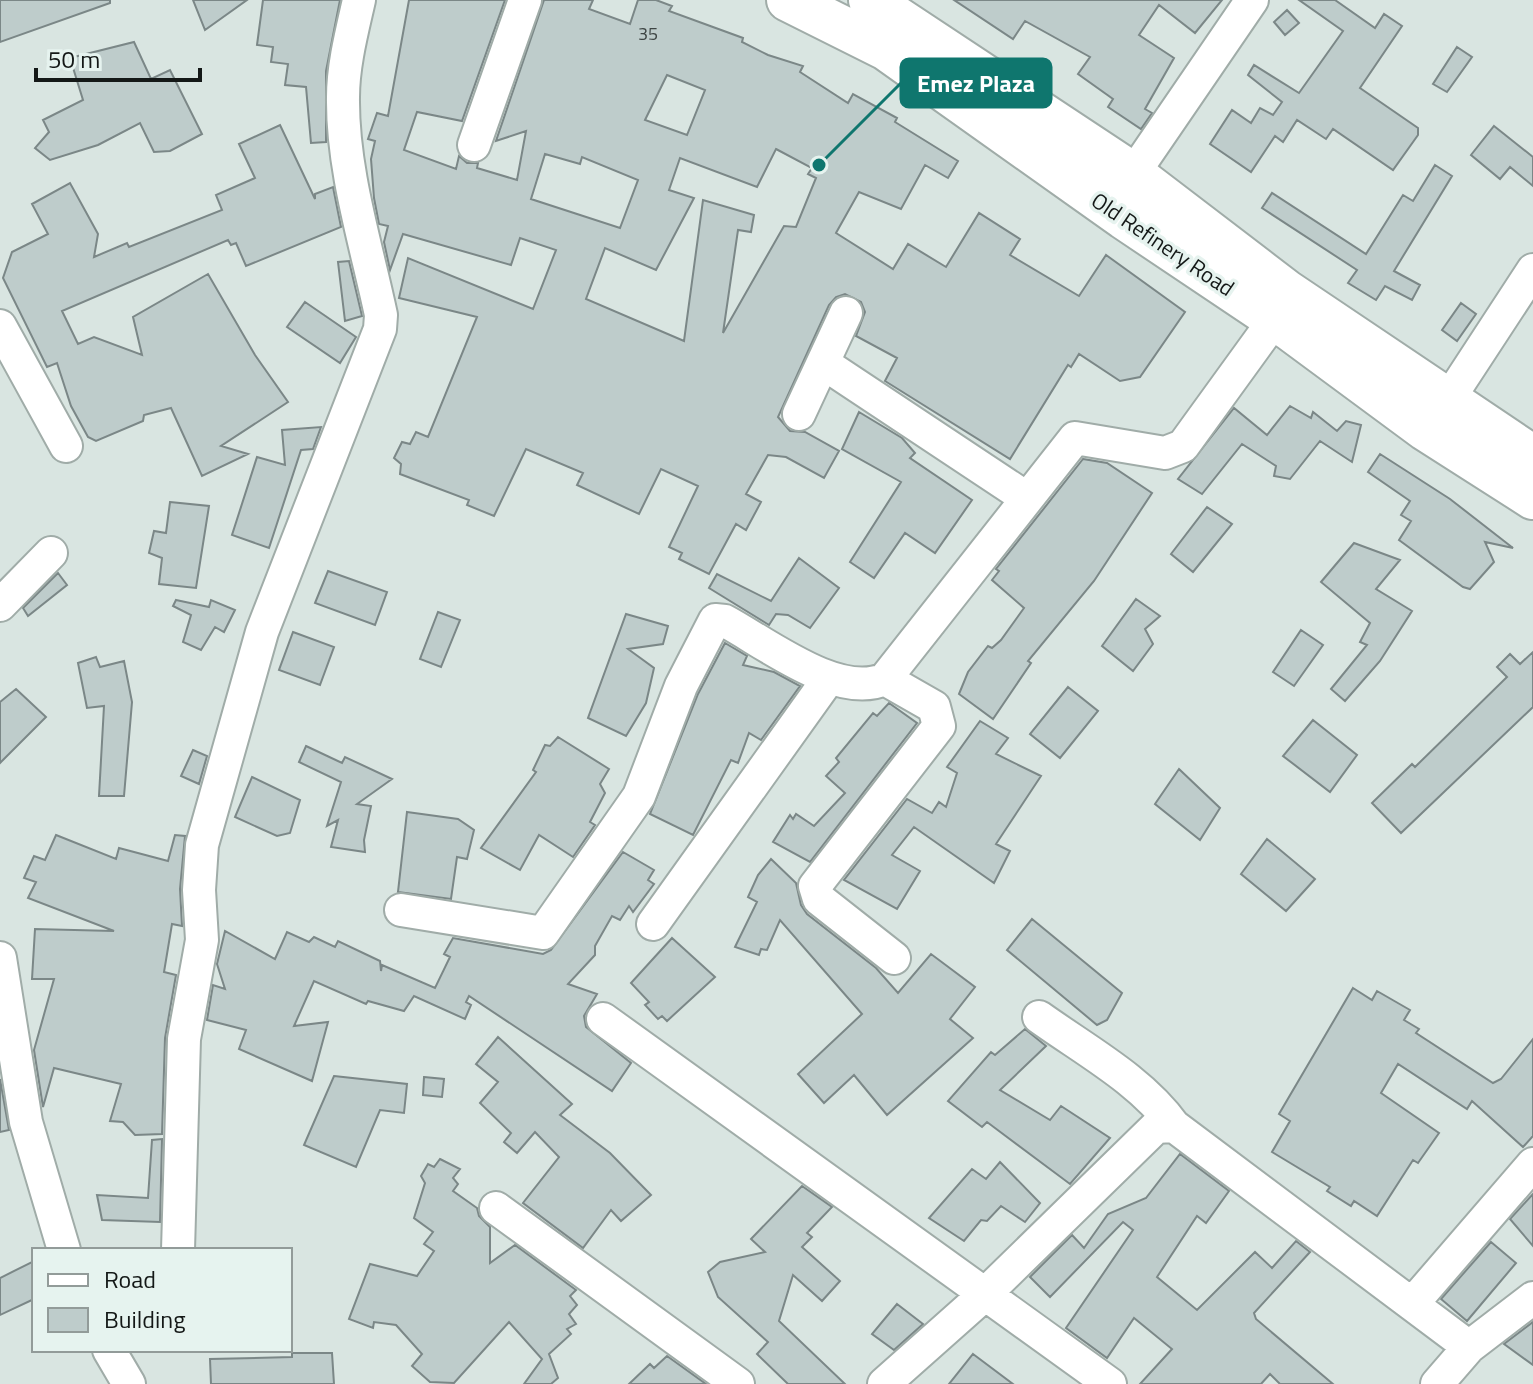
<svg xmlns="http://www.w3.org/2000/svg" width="1533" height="1384" font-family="'Titillium Web',sans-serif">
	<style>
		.building { fill: #becccb; stroke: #7b8787; stroke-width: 2; fill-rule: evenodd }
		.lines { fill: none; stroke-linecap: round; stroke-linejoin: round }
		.minor-casing { stroke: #a0aca8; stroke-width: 36 }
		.major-casing { stroke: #a0aca8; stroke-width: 46 }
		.minor { stroke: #fff; stroke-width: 32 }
		.major { stroke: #fff; stroke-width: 42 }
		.labels { text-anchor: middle; stroke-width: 7; stroke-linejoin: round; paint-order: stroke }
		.number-label { font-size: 18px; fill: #3e4544 }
		.street-label { font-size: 22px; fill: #141817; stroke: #e6f3ef }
		.leader { fill: none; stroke: #0f766e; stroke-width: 3 }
		.callout-dot { fill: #0f766e; stroke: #e6f3ef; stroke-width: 3 }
		.callout { fill: #0f766e; stroke: #0f766e; stroke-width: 3 }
		.callout-label { font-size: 24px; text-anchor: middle; font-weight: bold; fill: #fff }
	</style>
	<rect width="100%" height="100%" fill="#d9e5e1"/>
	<!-- building -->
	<path class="building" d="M0,0H110V3L0,42Z
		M193,0H247L205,30Z
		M263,0H340L326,71V142L311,143L306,87L285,85L288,64L271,62L273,47L257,45Z
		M409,0H505L462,121L417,112L404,150L456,169L459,156L467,163H478L477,168L517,180L526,131L496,141L544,0H593L589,9L630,24L638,0H656L672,6L669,11L743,38L742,42L768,55L803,66L800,72L848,103L853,94L897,118L895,122L958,161L948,178L925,165L901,209L859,192L836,233L893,269L908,244L946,267L979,213L1020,239L1010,255L1079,296L1106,255L1185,312L1140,377L1120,381L1079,354L1071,367L1068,365L1010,459L885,381L897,358L856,336L865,312L861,302L845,294L836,297L829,305L778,417L790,431L805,432L839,451L824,478L786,457L768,455L746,494L761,502L746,530L736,524L709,574L679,559L682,553L669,547L698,486L661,469L639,514L577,485L583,473L526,449L494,516L467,505L469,500L400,474L401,464L394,458L402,442L410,444L416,432L428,437L477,317L399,298L408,258L533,309L556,250L520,238L511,265L403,234L390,270L384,242L388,226L379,224L374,198L371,159L375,141L368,139L377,113L388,116ZM667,75L705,90L687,135L645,120ZM776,149L812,168L808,174L816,178L796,227L784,226L723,333L738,230L751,232L754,215L703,200L684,341L586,299L605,248L656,270L694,198L669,190L680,158L757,187ZM545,154L580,164L582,157L638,180L620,228L531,199Z
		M954,0H1222L1195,33L1159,5L1139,35L1174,58L1145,109L1152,113L1141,129L1108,107L1113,99L1078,74L1090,57L1025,21L1013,39Z
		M1299,0H1335L1375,28L1384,14L1402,26L1360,88L1418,128V135L1393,170L1333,129L1326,139L1297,120L1283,142L1275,136L1251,172L1210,144L1232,110L1251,123L1260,108L1273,115L1282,102L1248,75L1254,65L1299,93L1343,31Z
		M1287,10L1299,23L1285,35L1274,22Z
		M134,42L151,79L170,70L202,134L170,151L154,152L140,123L98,145L50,160L35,148L49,132L43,120L83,100L70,58Z
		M1457,47L1472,57L1447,92L1433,84Z
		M280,125L315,199V194L333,187L341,227L246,266L236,243L231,245L228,240L62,311L78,344L94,337L142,355L133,317L208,274L255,355L288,402L221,446L248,454L202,476L171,408L144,415L143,421L96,441L88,437L71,406L57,363L47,367L3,278L12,252L48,234L32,204L70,183L98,234L94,257L127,243L129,247L222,210L216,195L255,178L239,144Z
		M1494,126L1533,157V186L1510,167L1500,179L1471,155Z
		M1435,165L1452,176L1394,271L1420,285L1412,300L1385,286L1376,300L1348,283L1357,270L1262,208L1272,193L1366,254L1403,195L1413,201Z
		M349,261L362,316L345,321L338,262Z
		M305,302L356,337L340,363L287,327Z
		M1461,303L1476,314L1457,341L1442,330Z
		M1290,406L1311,418L1313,412L1337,431L1346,421L1361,425L1352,462L1320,441L1290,479L1274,476L1276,466L1242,444L1202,494L1178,479L1234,408L1267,435Z
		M859,412L902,438L915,453L910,458L972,500L935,553L905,533L874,578L850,562L901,482L842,449Z
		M321,427L313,449L301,450L269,548L232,535L257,457L285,465L282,430Z
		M1380,454L1450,499L1513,548L1485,542L1494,562L1470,589L1463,587L1399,540L1411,521L1401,515L1410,501L1368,472Z
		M1083,459L1107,463L1152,493L1094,581L1028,661L1031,663L993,719L959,694L968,672L988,646L992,648L1001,640L1024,608L992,580L999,571L996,569Z
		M170,502L209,506L196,588L159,584L162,558L149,553L154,531L166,533Z
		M1207,507L1232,524L1193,572L1171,554Z
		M1354,543L1400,560L1376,589L1412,611L1380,661L1345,701L1331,689L1367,645L1360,642L1370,623L1321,582Z
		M799,558L839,588L810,628L788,615L776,614L769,625L709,588L717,574L771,601Z
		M328,571L387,592L375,625L315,603Z
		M58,573L67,585L28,616L23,608Z
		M1136,599L1160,616L1145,629L1153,644L1133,671L1102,646Z
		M176,600L209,607L211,600L235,610L224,632L215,627L201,650L183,642L191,615L173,606Z
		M438,612L460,620L441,667L420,659Z
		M626,614L668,626L663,644L628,649L654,668L646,703L626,736L588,718Z
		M1301,630L1323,645L1294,686L1273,672Z
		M293,632L334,647L320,685L279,670Z
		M725,643L747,656L743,665L774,672L800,686L761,740L749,733L738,763L731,760L693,835L650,814L698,694Z
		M1533,652V707L1401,833L1372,803L1412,764L1415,767L1507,677L1497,667L1510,654L1520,664Z
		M96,657L100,667L124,661L132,702L124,796H99L104,706L87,708L78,663Z
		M1068,687L1098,711L1060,758L1030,734Z
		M16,689L46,717L0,763V702Z
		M889,703L917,723L810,862L773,842L790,815L793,819L796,814L814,826L845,793L826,776L839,762L836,758L873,713L877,716Z
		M1313,720L1357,755L1330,792L1283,756Z
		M980,721L1008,738L996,754L1041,776L996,844L1010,851L994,883L914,827L892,855L920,871L897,909L844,880L907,799L932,813L939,802L946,807L957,773L947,767Z
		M558,737L609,769L600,784L605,793L590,822L595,825L573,857L539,835L520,870L481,848L536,772L533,770L545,745L550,746Z
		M306,746L342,763L345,757L392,779L357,804L371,806L364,840L365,852L331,847L338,820L327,826L341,782L299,762Z
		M193,750L207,756L199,784L181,776Z
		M1179,769L1220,808L1200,840L1155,804Z
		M252,777L300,800L290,833L277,836L235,817Z
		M407,812L458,819L474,830L467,859L457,857L451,899L398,892Z
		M56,835L116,859L119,848L168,861L175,835L185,836L180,889L182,926L172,924L164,972L176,975L165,1038L162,1134L135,1135L123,1122L110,1121L121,1084L54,1068L43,1107L34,1050L54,979H32L35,929L114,931L28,898L36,882L24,878L34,856L45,860Z
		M1267,839L1315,879L1286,911L1241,874Z
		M623,852L654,870L648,880L654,884L633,912L629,906L620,920L612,916L595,946V955L568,984L597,994L584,1016L586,1027L631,1063L612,1091L469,996L466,1002L471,1005L465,1019L414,996L404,1011L368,1001L366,1004L314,981L294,1026L328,1022L312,1081L239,1049L246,1030L207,1020L213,985L225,989L217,964L225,931L275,959L287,932L309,942L314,937L335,947L338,941L380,961L381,971L382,965L435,988L450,957L444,954L453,938L543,954L551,950Z
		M771,859L796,883L801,905L807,914L876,968L898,993L931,954L975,987L950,1019L973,1038L887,1115L854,1075L824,1103L798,1074L862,1014L780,920L767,950L761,949L759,955L735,947L757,902L748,897L758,875Z
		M1032,919L1122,993L1107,1020L1097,1025L1007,950Z
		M672,938L715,977L667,1021L662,1016L658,1019L645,1005L649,1002L631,983Z
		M1353,988L1372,1000L1377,991L1410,1010L1404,1020L1419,1029L1416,1033L1493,1083L1501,1079L1533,1039V1136L1523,1147L1472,1101L1467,1109L1398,1064L1381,1093L1439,1133L1418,1163L1413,1160L1377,1216L1354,1201L1351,1206L1327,1191L1330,1187L1272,1152L1290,1121L1279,1114Z
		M1025,1029L1046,1046L1000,1090L1050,1120L1061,1106L1110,1138L1070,1184L987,1122L982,1127L948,1101L991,1052L995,1055Z
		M498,1037L572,1104L560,1115L610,1153L651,1195L621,1221L611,1210L583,1248L523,1203L559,1157L535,1132L517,1153L504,1142L511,1133L480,1103L498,1082L476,1064Z
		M334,1076L407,1084L404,1113L380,1110L356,1167L304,1145Z
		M424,1077L444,1079L442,1097L423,1095Z
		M0,1079L9,1130L0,1132Z
		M162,1139L160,1222L102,1220L97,1195L148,1198L152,1140Z
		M1180,1154L1229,1191L1206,1223L1197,1216L1157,1277L1197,1310L1255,1252L1272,1268L1296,1241L1310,1252L1254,1313L1256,1319L1333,1384H1280L1270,1374L1261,1384H1140L1172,1349L1134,1318L1107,1358L1066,1328L1133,1230L1123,1222L1050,1297L1030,1277L1072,1235L1084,1248L1108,1214L1146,1198Z
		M440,1159L460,1169L453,1178L458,1184L453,1191L477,1208L479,1216L490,1227V1263L515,1245L576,1290L570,1296L577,1305L569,1314L576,1324L567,1329L571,1334L549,1354L558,1378L551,1384H524L542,1359L509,1322L454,1383L430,1382L412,1366L422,1354L396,1325L374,1322L373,1328L349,1319L370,1264L417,1276L434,1251L424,1244L433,1232L414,1218L425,1183L421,1176L428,1164L434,1167Z
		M1000,1162L1040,1203L1025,1222L1001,1206L987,1221L981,1220L964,1241L929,1218L972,1169L986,1179Z
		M802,1186L832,1207L807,1233L812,1237L802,1247L840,1281L822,1301L793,1275L779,1321L845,1384H788L757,1354L768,1342L718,1297L708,1272L720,1262L765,1252L751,1239Z
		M1533,1194V1246L1510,1219Z
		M1491,1242L1516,1263L1467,1321L1441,1299Z
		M34,1261V1299L0,1315V1278Z
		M897,1304L923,1324L894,1350L872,1334Z
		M1533,1322V1365L1504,1344Z
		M292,1353H332L334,1384H211L210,1359L292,1357Z
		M973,1354L1013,1384H949Z
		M667,1356L706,1384H629L650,1364L654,1368Z"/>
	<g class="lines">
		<defs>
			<path id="minor" d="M474,145L525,0
				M1133,174L1252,0
				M0,326L66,446
				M823,363L1025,497
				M1448,400L1533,270
				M799,414L846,313
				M0,605L51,553
				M885,679L934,707L939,726L815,886L819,899L894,958
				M401,910L543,933L639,796L681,686L715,620L725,621C766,643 838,700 885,679L1075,438L1165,453L1183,446L1275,319
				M653,924L829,678
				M0,958L26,1122L64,1250
				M1039,1017C1085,1050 1141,1080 1174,1126
				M603,1019L1110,1384
				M496,1208L738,1384
				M178,1250L184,1039L202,940L199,890L202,845L262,632L380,329L381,315C366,244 342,169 343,97C343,65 352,31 359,0
				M1413,1303L1533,1164
				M109,1350L129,1384
				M884,1384L983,1296L1156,1127L1174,1126L1469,1347
				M1437,1384L1469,1347L1533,1298"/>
			<path id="major" d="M788,0L886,49L1124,218L1291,330L1425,429L1533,498
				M870,0L1133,174L1286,291L1533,457"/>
		</defs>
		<!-- minor casing -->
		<use href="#minor" class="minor-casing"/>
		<!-- major casing -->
		<use href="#major" class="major-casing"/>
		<!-- minor -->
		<use href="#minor" class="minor"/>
		<!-- major -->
		<use href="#major" class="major"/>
	</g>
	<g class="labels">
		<!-- number labels -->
		<g class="number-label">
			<text x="648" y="40">35</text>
		</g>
		<!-- street labels -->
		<g class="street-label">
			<text transform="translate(1163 244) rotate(34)" y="8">Old Refinery Road</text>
		</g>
	</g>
	<!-- callouts -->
	<path class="leader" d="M819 165L901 83"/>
	<circle class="callout-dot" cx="819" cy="165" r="8"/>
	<rect class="callout" x="901" y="59" width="150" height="48" rx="8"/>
	<g class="callout-label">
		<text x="976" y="92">Emez Plaza</text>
	</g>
	<!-- legend -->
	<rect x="32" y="1248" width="260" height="104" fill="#e6f3ef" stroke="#929b99" stroke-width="2"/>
	<rect x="48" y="1274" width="40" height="12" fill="#ffffff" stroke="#929b99" stroke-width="2"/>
	<text x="104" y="1288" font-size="24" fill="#141817">Road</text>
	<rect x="48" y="1308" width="40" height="24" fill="#becccb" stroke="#929b99" stroke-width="2"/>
	<text x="104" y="1328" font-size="24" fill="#141817">Building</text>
	<!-- scale -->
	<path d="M36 68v12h164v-12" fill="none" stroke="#141817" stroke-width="4"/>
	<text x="48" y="68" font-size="24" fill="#141817" stroke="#e6f3ef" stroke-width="6" paint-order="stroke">50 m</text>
</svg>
